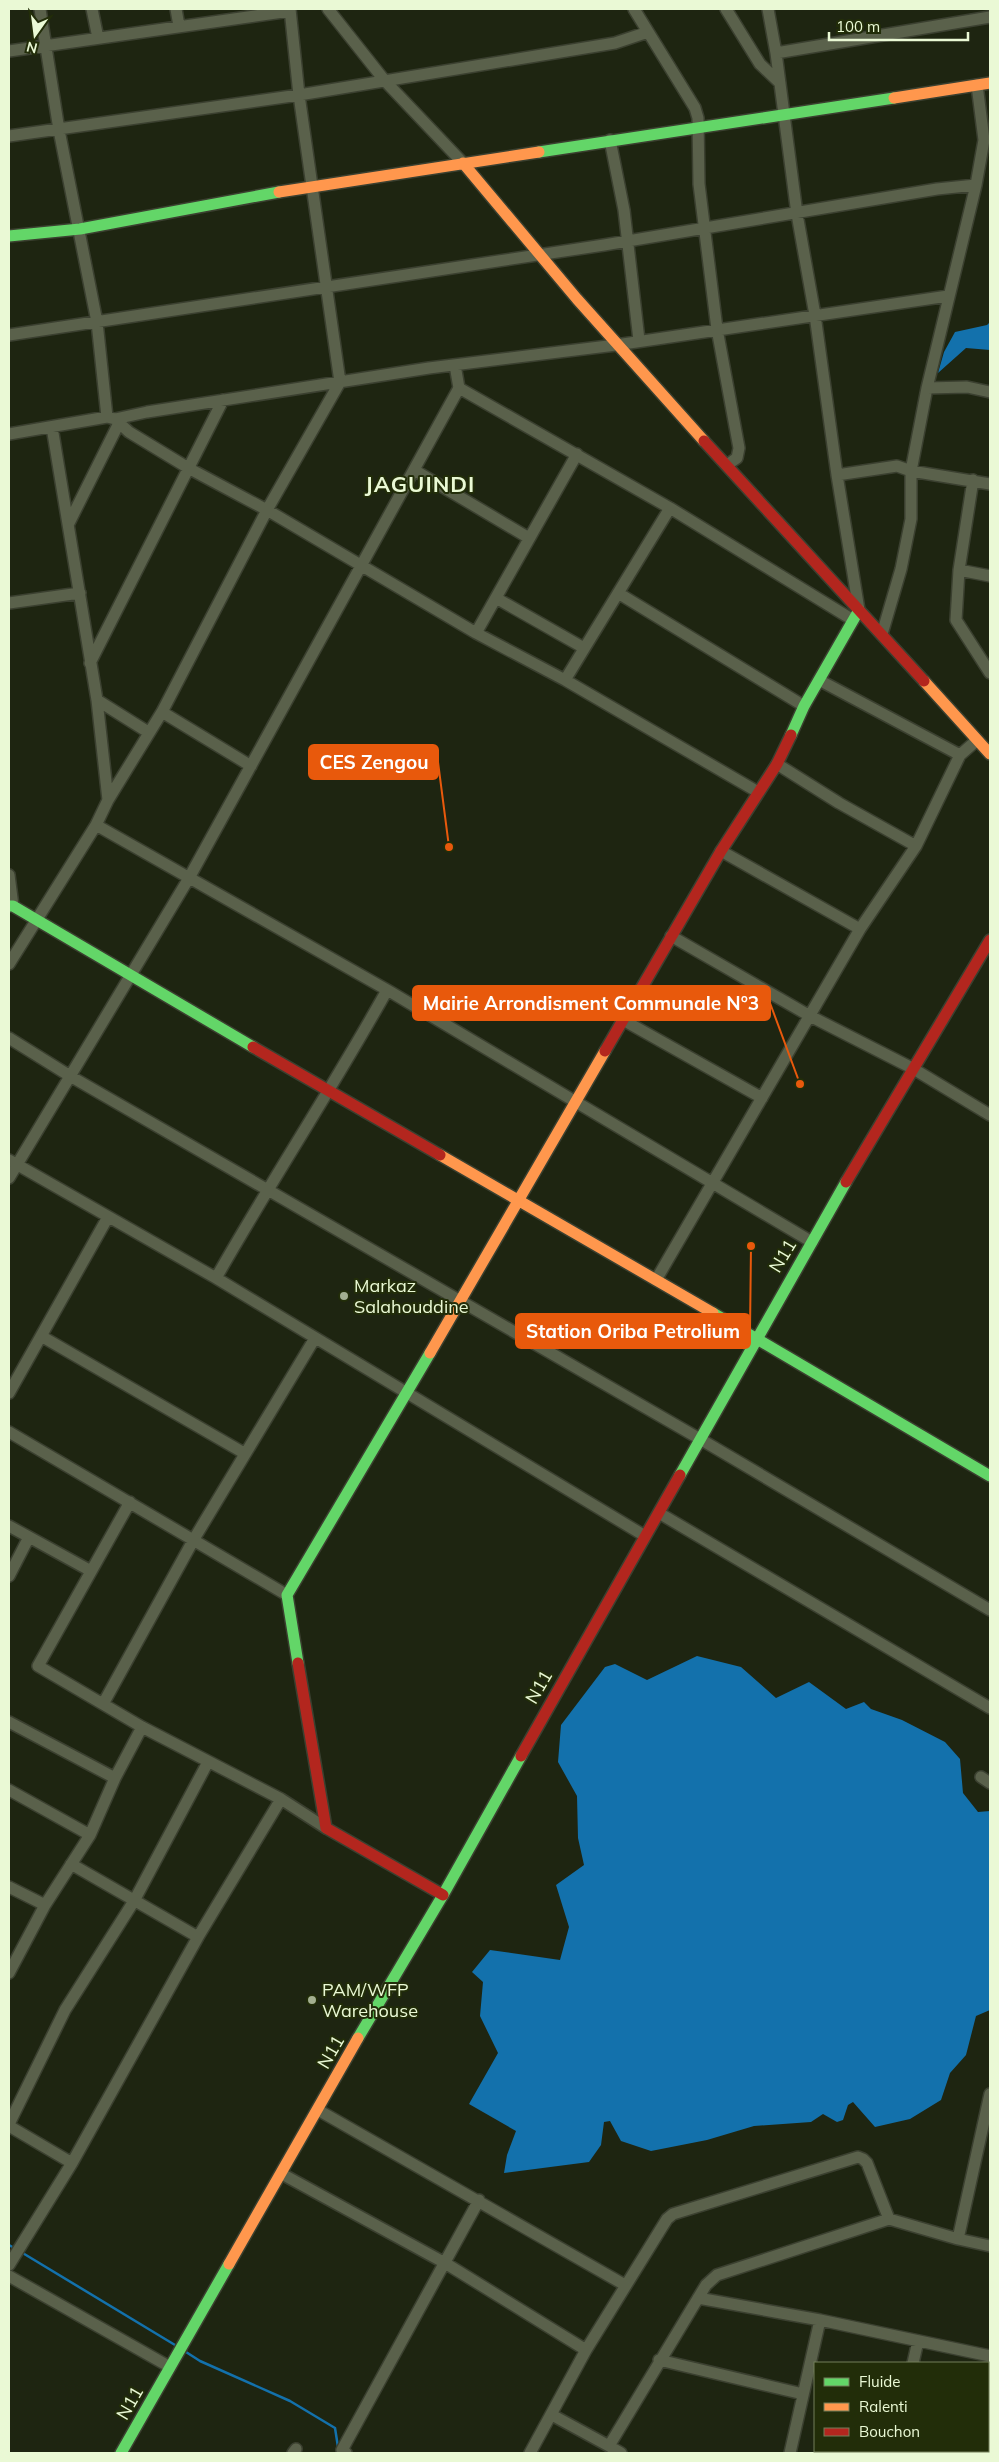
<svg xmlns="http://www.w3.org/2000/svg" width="999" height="2462" font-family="Mulish,sans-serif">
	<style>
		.water { fill: #1371ac }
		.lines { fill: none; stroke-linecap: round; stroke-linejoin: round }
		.stream { stroke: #1371ac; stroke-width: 2.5 }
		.street-casing { stroke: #3b4030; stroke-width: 14 }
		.fast-casing { stroke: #3b4030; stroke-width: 14 }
		.slow-casing { stroke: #3b4030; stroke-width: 14 }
		.jam-casing { stroke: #3b4030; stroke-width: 14 }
		.street { stroke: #5a614b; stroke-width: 11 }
		.fast { stroke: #63d668; stroke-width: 11 }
		.slow { stroke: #ff974d; stroke-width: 11 }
		.jam { stroke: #b3261e; stroke-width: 11 }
		.poi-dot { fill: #a3af90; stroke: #222d09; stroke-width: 2 }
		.labels { text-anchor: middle; stroke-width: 4; stroke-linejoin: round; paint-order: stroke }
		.street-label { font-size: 18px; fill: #eaf9d5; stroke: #222d09 }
		.poi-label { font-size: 18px; fill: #eaf9d5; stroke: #222d09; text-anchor: start }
		.district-label { font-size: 22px; font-weight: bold; letter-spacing: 1px; fill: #eaf9d5; stroke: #222d09 }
		.leader { fill: none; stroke: #e8590c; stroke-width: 2 }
		.callout-dot { fill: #e8590c; stroke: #222d09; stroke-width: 2 }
		.callout { fill: #e8590c; stroke: #e8590c; stroke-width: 2 }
		.callout-label { font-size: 19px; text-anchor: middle; font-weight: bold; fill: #fff }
	</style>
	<rect width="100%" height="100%" fill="#1e2511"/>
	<!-- water -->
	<path class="water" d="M990,322V350L966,348L938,373L944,352L955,332L987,325Z
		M697,1656L741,1667L776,1698L809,1682L846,1709L864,1702L871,1709L902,1720L945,1742L960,1759L963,1793L978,1812L990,1811V2010L976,2016L966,2055L950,2073L941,2100L910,2119L875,2127L853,2102L848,2105L843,2120L837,2122L823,2114L811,2122L754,2126L707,2140L651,2151L621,2141L610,2121L604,2122L601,2145L589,2162L504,2173L507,2155L516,2131L469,2104L498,2053L480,2016L483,1982L472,1972L490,1950L560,1960L569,1927L556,1885L584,1865L578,1838L577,1796L558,1762L561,1725L605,1667L615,1664L647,1680Z"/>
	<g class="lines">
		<!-- stream -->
		<path class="stream" d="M9,2245L14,2248
			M21,2252L175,2345
			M186,2352L200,2361L290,2401L335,2428L338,2447"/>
		<defs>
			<path id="street" d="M40,9L59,130L97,322L107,417
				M92,9L98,38
				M176,9L179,26
				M328,9L385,81L463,163
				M634,9L695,108L698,118L699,184L717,329L739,448L737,458L727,465
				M726,9L760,64L780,83
				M768,9L776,53L797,214L815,315L837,475L859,610
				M9,51L290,11
				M776,53L990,17
				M9,136L299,95L615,43L648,32
				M610,140L624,210L639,340
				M9,335L604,245L937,189L976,185
				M459,388L670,508L853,620
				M927,388L967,387L990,392
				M115,419L147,412L429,368L616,345L948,296
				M52,427L97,700L108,800
				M9,434L107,417L115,419L129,432L190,469L267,510L476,633L565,680L758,792
				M414,470L529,538
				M837,475L897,466L911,471L990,484
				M973,480L959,570L990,576
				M69,523L119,423
				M959,570L956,620L990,673
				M618,593L804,706
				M496,598L584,648
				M9,603L80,593
				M476,633L577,454
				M882,634L901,569L911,519V471L927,388L976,185L984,140L977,85
				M90,663L223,400
				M565,680L670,508
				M819,680L960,755
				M97,700L148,732
				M162,712L251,766
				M777,764L839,803L916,846
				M96,825L389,991L812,1242
				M721,851L860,929
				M9,875L13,906
				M671,936L810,1016L912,1068L990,1115
				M9,964L96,825L108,800L162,712L267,510L340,382L299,95L290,9
				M623,1020L762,1098
				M9,1038L70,1076L700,1439L990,1610
				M9,1160L216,1278L645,1536
				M9,1178L189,878L459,388L455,365
				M216,1278C271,1181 332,1089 386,992
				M656,1280L860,929L916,846L960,755L976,741
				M41,1336L244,1453
				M9,1393L108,1217
				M9,1432L287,1595
				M130,1502L38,1666L142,1727L281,1799L326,1828
				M659,1513L990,1708
				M9,1526L91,1571
				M9,1576L29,1537
				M103,1704L194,1539L315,1338
				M9,1722L115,1778
				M981,1777L990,1783
				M9,1790L90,1835
				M71,1864L198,1937
				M9,1887L45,1905
				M9,1973L45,1905L90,1835L115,1778L142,1727
				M318,2110L625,2285
				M9,2124L65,2010L134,1901L208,1762
				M9,2126L72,2163
				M282,2174L445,2263L586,2350
				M958,2239L990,2094
				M9,2265L72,2163L198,1937L281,1799
				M9,2276L170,2367
				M698,2298L820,2320L990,2356
				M659,2360L803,2394
				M913,2363L918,2341
				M552,2415L609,2446
				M293,2453L296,2449
				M346,2453L342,2450L479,2200
				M530,2453L586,2350L667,2219L673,2214L858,2157L863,2159L867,2163L889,2219
				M621,2453L609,2446L706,2285L717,2275L889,2219L958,2239L990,2246
				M790,2453L820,2320
				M894,2453L895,2451"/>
			<path id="fast" d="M539,152L894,98
				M9,236L80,229L279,192
				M791,735L804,706L859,610
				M9,906H13L253,1047
				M713,1313L990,1476
				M680,1475L846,1182
				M298,1663L287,1595L430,1353
				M358,2038L443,1895L521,1756
				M121,2453L229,2264"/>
			<path id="slow" d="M894,98L990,83
				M463,163L577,299L704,441
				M279,192L539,152
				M924,681L990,754
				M440,1155L713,1313
				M430,1353L605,1051
				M229,2264L358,2038"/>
			<path id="jam" d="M704,441L924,681
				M253,1047L440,1155
				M605,1051L721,851L777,764L791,735
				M846,1182L990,940
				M298,1663L326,1828L443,1895
				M521,1756L680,1475"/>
		</defs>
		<!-- street casing -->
		<use href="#street" class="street-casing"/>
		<!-- fast casing -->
		<use href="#fast" class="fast-casing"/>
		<!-- slow casing -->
		<use href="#slow" class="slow-casing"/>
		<!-- jam casing -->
		<use href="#jam" class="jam-casing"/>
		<!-- street -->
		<use href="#street" class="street"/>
		<!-- fast -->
		<use href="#fast" class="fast"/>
		<!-- slow -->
		<use href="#slow" class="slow"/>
		<!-- jam -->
		<use href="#jam" class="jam"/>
	</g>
	<!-- markers -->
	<g class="poi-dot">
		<circle cx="344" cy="1296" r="5"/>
		<circle cx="312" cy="2000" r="5"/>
	</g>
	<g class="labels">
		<!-- street labels -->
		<g class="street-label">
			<text transform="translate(783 1256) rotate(-59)" y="6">N11</text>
			<text transform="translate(539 1687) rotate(-60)" y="6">N11</text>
			<text transform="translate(331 2052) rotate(-60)" y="6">N11</text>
			<text transform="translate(130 2403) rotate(-60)" y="6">N11</text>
		</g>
		<!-- poi labels -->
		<g class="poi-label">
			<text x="354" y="1292">Markaz<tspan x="354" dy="21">Salahouddine</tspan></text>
			<text x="322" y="1996">PAM/WFP<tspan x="322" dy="21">Warehouse</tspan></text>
		</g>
		<!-- district labels -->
		<g class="district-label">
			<text x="420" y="492">JAGUINDI</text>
		</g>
	</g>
	<!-- callouts -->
	<path class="leader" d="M449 847L438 762M800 1084L770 1003M751 1246L750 1331"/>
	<g class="callout-dot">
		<circle cx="449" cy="847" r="5"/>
		<circle cx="800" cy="1084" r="5"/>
		<circle cx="751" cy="1246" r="5"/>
	</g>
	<g class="callout">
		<rect x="309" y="745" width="129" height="34" rx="5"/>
		<rect x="413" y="986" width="357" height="34" rx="5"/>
		<rect x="516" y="1314" width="234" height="34" rx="5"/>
	</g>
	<g class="callout-label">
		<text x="374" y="769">CES Zengou</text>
		<text x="591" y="1010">Mairie Arrondisment Communale N°3</text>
		<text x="633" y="1338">Station Oriba Petrolium</text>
	</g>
	<!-- border -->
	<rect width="999" height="2462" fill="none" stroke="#eaf9d5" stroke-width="20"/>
	<!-- legend -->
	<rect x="814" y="2362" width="175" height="90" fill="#222d09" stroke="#727f5b"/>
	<rect x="824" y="2378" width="25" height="8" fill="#63d668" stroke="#727f5b"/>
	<text x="859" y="2387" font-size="15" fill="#eaf9d5">Fluide</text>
	<rect x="824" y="2403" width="25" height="8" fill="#ff974d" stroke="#727f5b"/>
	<text x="859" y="2412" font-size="15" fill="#eaf9d5">Ralenti</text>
	<rect x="824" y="2428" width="25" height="8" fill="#b3261e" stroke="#727f5b"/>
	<text x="859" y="2437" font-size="15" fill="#eaf9d5">Bouchon</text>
	<!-- north arrow -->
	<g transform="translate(35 35) rotate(194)" stroke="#222d09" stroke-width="4" paint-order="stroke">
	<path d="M0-4L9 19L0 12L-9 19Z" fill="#eaf9d5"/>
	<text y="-8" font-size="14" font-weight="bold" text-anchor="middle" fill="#eaf9d5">N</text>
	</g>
	<!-- scale -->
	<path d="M829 32v8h139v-8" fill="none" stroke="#eaf9d5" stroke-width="2.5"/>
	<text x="836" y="32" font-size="15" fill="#eaf9d5" stroke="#222d09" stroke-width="4" paint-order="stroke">100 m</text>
</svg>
